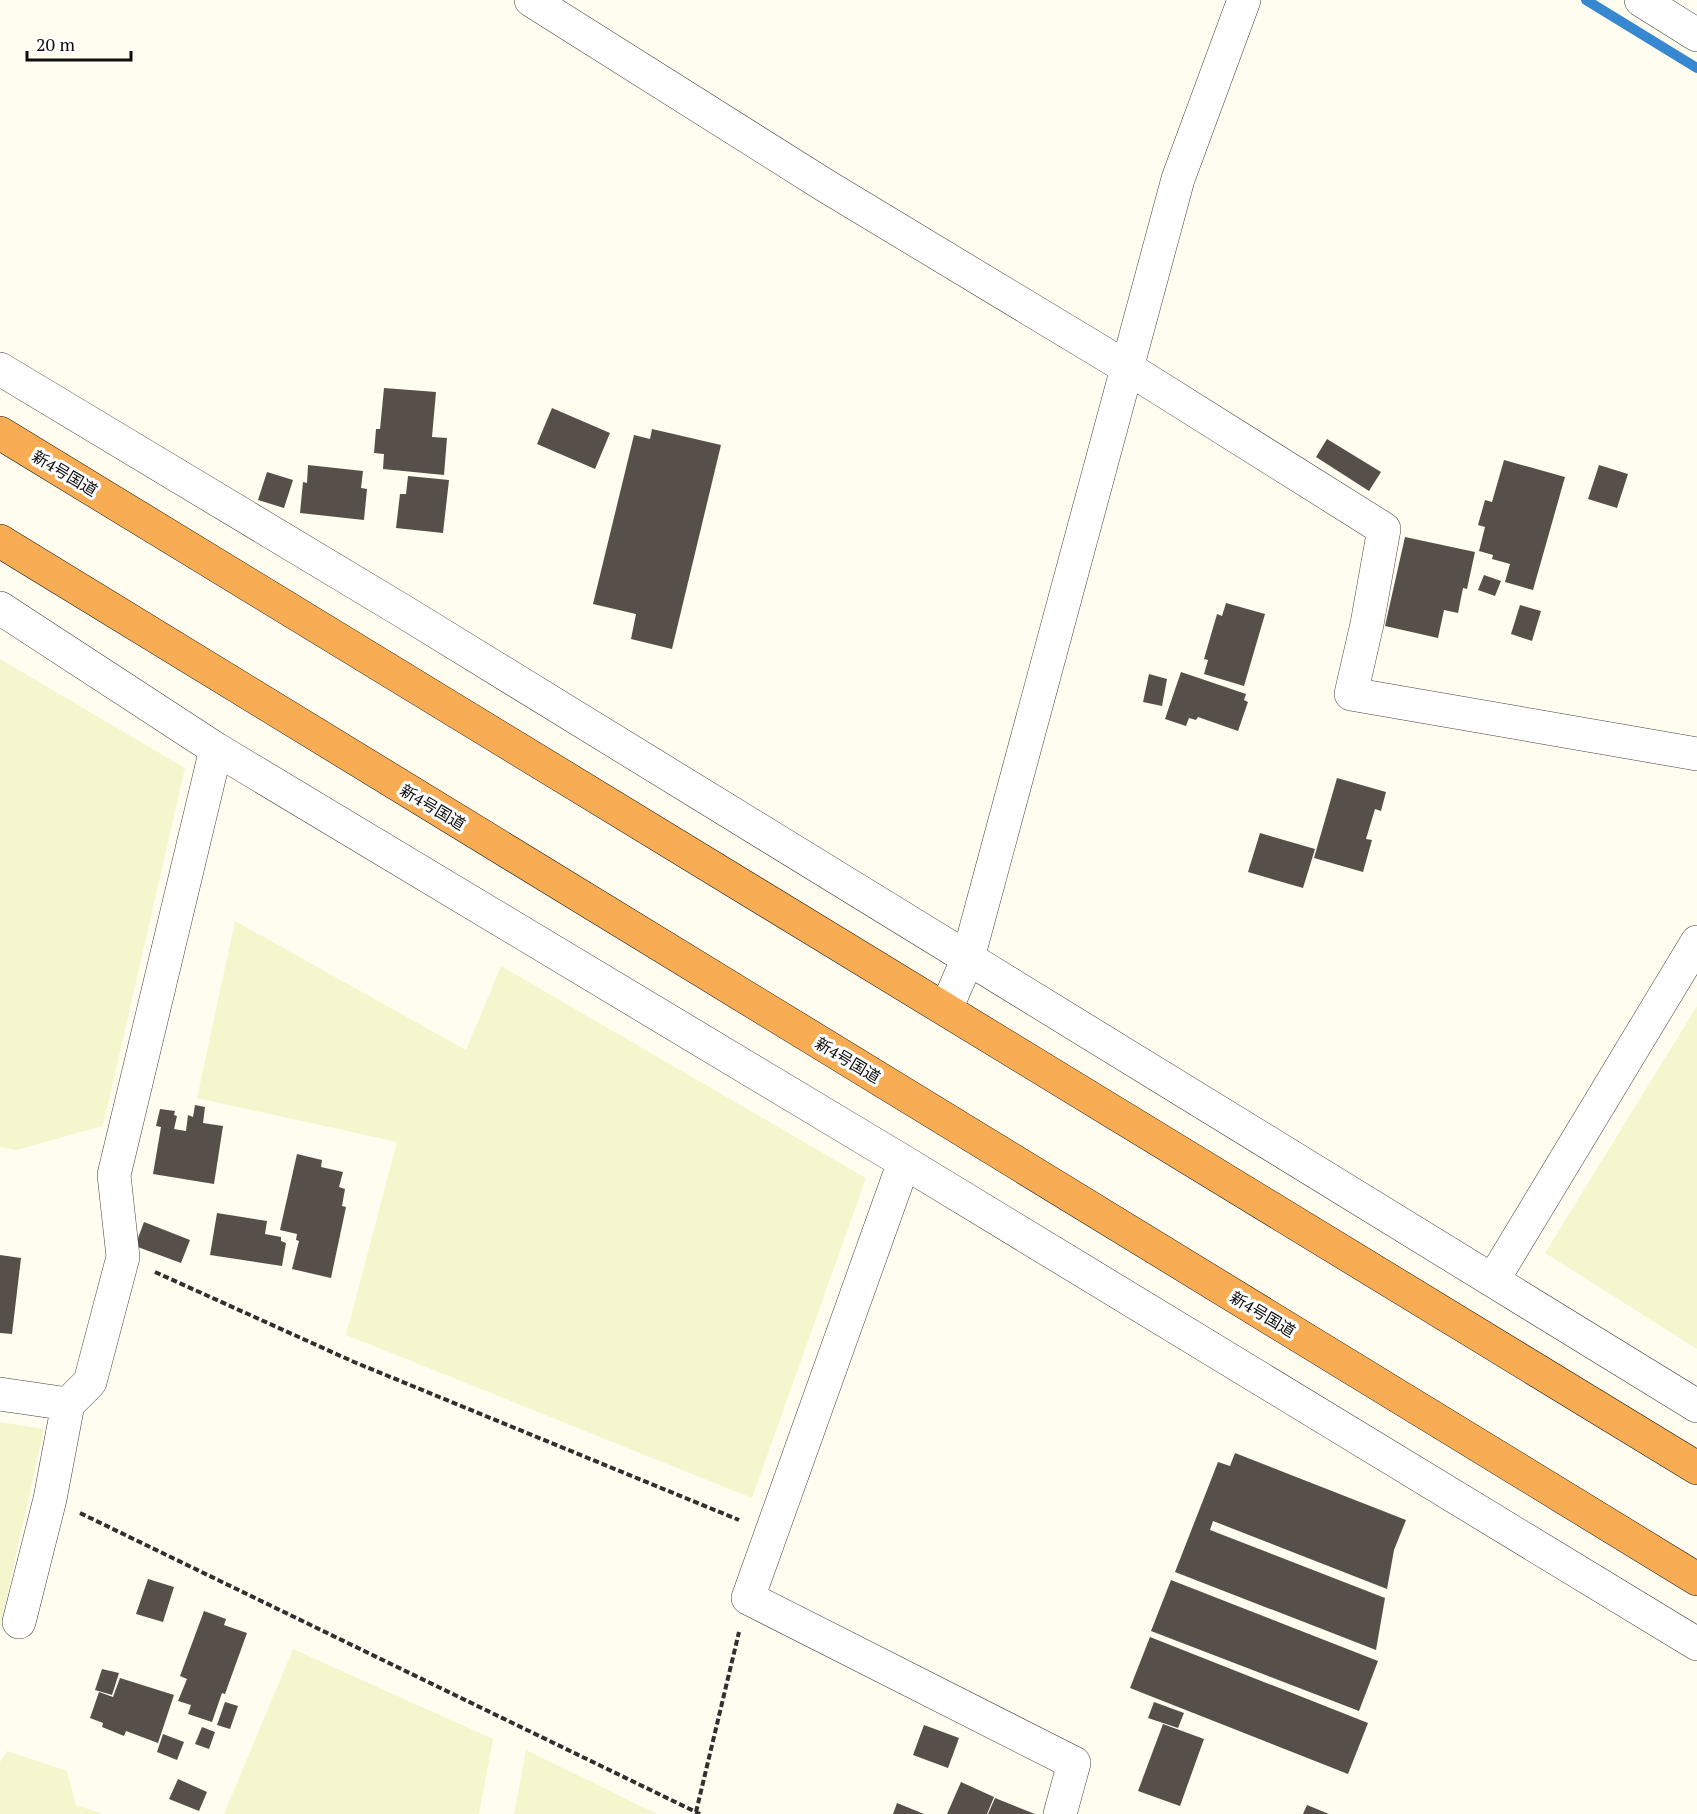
<svg xmlns="http://www.w3.org/2000/svg" width="1697" height="1814" font-family="'PT Serif','Noto Sans JP',serif">
	<style>
		.farmland { fill: #f6f6ce }
		.lines { fill: none; stroke-linecap: round; stroke-linejoin: round }
		.stream { stroke: #3787d1; stroke-width: 10 }
		.building { fill: #57504a }
		.minor-casing { stroke: #414141; stroke-width: 34 }
		.highway-casing { stroke: #1f1f1f; stroke-width: 34 }
		.path { stroke: #303030; stroke-width: 4; stroke-dasharray: 6 3; stroke-linecap: butt }
		.minor { stroke: #fff; stroke-width: 33 }
		.highway { stroke: #f8ac54; stroke-width: 33 }
		.labels { text-anchor: middle; stroke-width: 6; stroke-linejoin: round; paint-order: stroke }
		.street-label { font-size: 16px; fill: #0e0e0e; stroke: #fff }
	</style>
	<rect width="100%" height="100%" fill="#fffdef"/>
	<!-- farmland -->
	<path class="farmland" d="M0,659L185,768L103,1126L16,1150L0,1147Z
		M235,921L466,1050L501,966L866,1178L752,1498L346,1335L397,1142L197,1098Z
		M1697,1006V1349L1545,1253Z
		M0,1422L44,1429L0,1628Z
		M293,1649L493,1739L479,1814H224Z
		M526,1750L657,1814H514Z
		M7,1751L67,1771L76,1805L103,1814H0V1762Z"/>
	<g class="lines">
		<!-- stream -->
		<path class="stream" d="M1586,0L1697,68"/>
	</g>
	<!-- building -->
	<path class="building" d="M384,388L436,392L432,437L447,438L444,475L383,469L384,454L374,453L376,429H380Z
		M552,408L610,433L595,469L537,444Z
		M652,429L721,445L672,649L631,639L636,614L593,604L634,435L650,439Z
		M1327,439L1381,472L1369,491L1316,457Z
		M1504,460L1565,477L1533,590L1505,582L1510,564L1492,559L1493,555L1479,551L1485,527L1478,525L1485,500L1492,502Z
		M308,465L363,471L361,488L367,489L364,520L300,513L303,482L307,483Z
		M1599,465L1628,474L1617,508L1588,499Z
		M267,472L293,480L284,508L258,500Z
		M408,476L449,480L443,533L396,528L400,494H406Z
		M1405,537L1475,552L1467,589L1463,588L1458,613L1444,610L1438,638L1385,626Z
		M1484,575L1501,581L1495,596L1478,590Z
		M1226,603L1265,614L1244,686L1204,674L1208,660L1204,659L1217,614L1222,616Z
		M1520,605L1541,611L1532,641L1511,634Z
		M1181,672L1246,694L1244,700L1248,702L1238,731L1198,717L1196,720L1189,718L1186,726L1165,719Z
		M1149,674L1167,679L1162,706L1143,702Z
		M1337,778L1386,792L1381,811L1375,809L1366,839L1372,840L1363,872L1314,858Z
		M1260,833L1315,849L1303,888L1248,872Z
		M195,1105L205,1107L203,1123L223,1126L214,1184L153,1174L161,1127L156,1126L160,1109L175,1111L174,1115L177,1116L174,1129L186,1131L188,1115L193,1117Z
		M297,1154L322,1160L321,1167L343,1172L339,1187L345,1189L342,1206L346,1207L331,1278L292,1269L299,1241L296,1240L297,1234L280,1230Z
		M217,1213L267,1221L265,1234L281,1237V1241L286,1243L282,1266L210,1255Z
		M144,1222L190,1240L181,1263L135,1246Z
		M0,1255L21,1258L12,1334L0,1333Z
		M1235,1453L1406,1520L1394,1550L1387,1589L1213,1521L1210,1530L1385,1598L1376,1650L1175,1572L1218,1462L1230,1466Z
		M148,1579L174,1587L163,1622L136,1614Z
		M1171,1580L1378,1661L1359,1711L1151,1631Z
		M204,1611L226,1619L224,1625L247,1633L225,1694L222,1693L212,1722L188,1714L191,1705L178,1701L187,1679L180,1676Z
		M1150,1637L1368,1723L1348,1774L1130,1688Z
		M102,1669L119,1673L112,1695L95,1690Z
		M120,1678L174,1695L158,1743L126,1731L124,1736L102,1727L103,1723L90,1718L99,1692L113,1697Z
		M225,1702L238,1706L230,1729L217,1725Z
		M1154,1702L1184,1713L1178,1728L1148,1718Z
		M1163,1724L1204,1739L1180,1806L1138,1791Z
		M924,1725L959,1738L948,1768L913,1755Z
		M202,1727L215,1732L209,1749L195,1744Z
		M163,1734L184,1742L177,1760L157,1752Z
		M178,1779L207,1792L199,1811L169,1799Z
		M961,1782L994,1797L987,1814H947Z
		M995,1798L1035,1814H988Z
		M897,1803L924,1814H893Z
		M1307,1805L1329,1814H1303Z"/>
	<g class="lines">
		<defs>
			<path id="minor" d="M531,0L826,186L1126,367L1384,529L1367,624L1351,694L1697,754
				M1641,0L1697,35
				M0,369L401,610L1697,1406
				M0,608L216,749L904,1162L1697,1644
				M946,1009L968,958L1178,179L1244,0
				M904,1162L748,1598L1074,1763L1060,1814
				M1493,1280L1697,942
				M0,1394L68,1404
				M19,1622L50,1499L68,1404L90,1382L123,1257L114,1175L216,749"/>
			<path id="highway" d="M0,433L1697,1468
				M0,541L1697,1579"/>
		</defs>
		<!-- minor casing -->
		<use href="#minor" class="minor-casing"/>
		<!-- highway casing -->
		<use href="#highway" class="highway-casing"/>
		<!-- path -->
		<path class="path" d="M155,1272L354,1362L739,1520
			M80,1513L700,1814
			M696,1812L739,1632"/>
		<!-- minor -->
		<use href="#minor" class="minor"/>
		<!-- highway -->
		<use href="#highway" class="highway"/>
	</g>
	<g class="labels">
		<!-- street labels -->
		<g class="street-label">
			<text transform="translate(65 473) rotate(31)" y="6">新4号国道</text>
			<text transform="translate(433 807) rotate(31)" y="6">新4号国道</text>
			<text transform="translate(848 1060) rotate(31)" y="6">新4号国道</text>
			<text transform="translate(1263 1314) rotate(31)" y="6">新4号国道</text>
		</g>
	</g>
	<!-- scale -->
	<path d="M27 51v9h104v-9" fill="none" stroke="#0e0e0e" stroke-width="3"/>
	<text x="36" y="51" font-size="18" fill="#0e0e0e" stroke="#ffffff" stroke-width="4.5" paint-order="stroke">20 m</text>
</svg>
